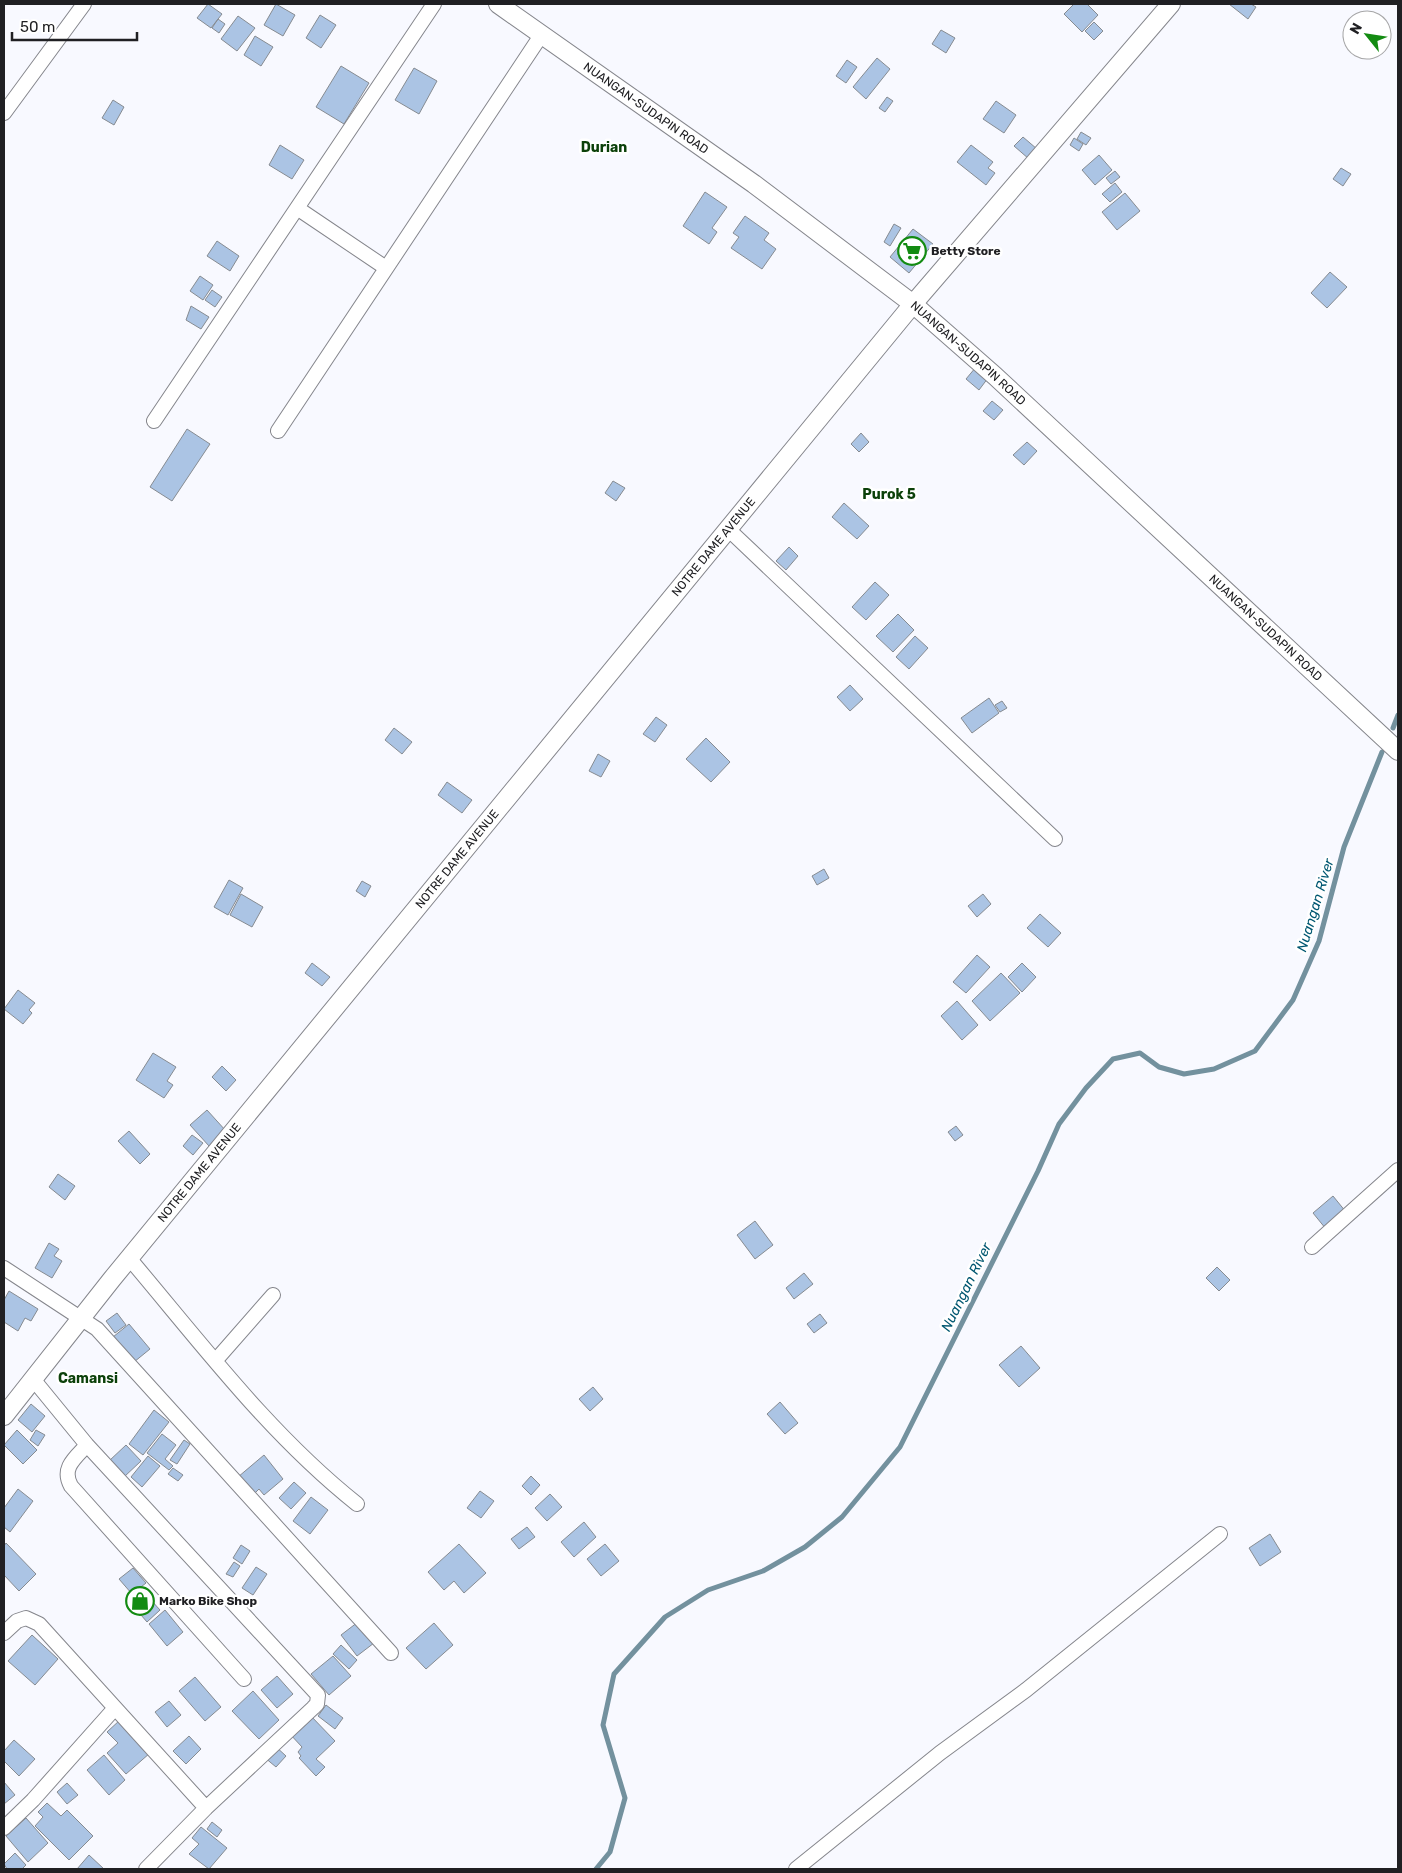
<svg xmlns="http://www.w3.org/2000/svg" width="1402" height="1873" font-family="Rubik,sans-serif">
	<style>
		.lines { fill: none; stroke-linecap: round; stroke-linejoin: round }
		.stream { stroke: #73919e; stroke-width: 5 }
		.building { fill: #abc4e4; stroke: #868b91 }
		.minor-casing { stroke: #85868c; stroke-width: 16 }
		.tertiary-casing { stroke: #85868c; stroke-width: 20 }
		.minor { stroke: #fff; stroke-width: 14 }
		.tertiary { stroke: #fff; stroke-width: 18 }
		.labels { text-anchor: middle; stroke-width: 5; stroke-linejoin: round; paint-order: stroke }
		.street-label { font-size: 12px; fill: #202023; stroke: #fff }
		.poi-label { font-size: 12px; font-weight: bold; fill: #202023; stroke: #fff; text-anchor: start }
		.neighbourhood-label { font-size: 14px; font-weight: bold; fill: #0c410a; stroke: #fff }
		.water-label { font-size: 14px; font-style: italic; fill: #005771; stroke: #fff }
	</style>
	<rect width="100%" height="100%" fill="#f8f9ff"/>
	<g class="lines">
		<!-- stream -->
		<path class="stream" d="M1393,728L1398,715
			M596,1869L610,1852L625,1798L603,1725L614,1674L665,1617L708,1590L763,1571L805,1547L842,1517L900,1447L1038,1171L1059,1124L1086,1088L1113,1059L1140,1053L1159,1067L1184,1074L1214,1069L1255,1051L1293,1000L1319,941L1344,847L1382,752"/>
	</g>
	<!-- building -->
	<path class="building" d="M208,4L222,14L211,28L197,18Z
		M276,4L295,15L283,36L264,25Z
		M1074,4H1087L1098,15L1082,32L1064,14Z
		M1229,4H1251L1256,7L1248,19Z
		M320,15L336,25L321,48L306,38Z
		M238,16L255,28L237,51L221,39Z
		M218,19L225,24L219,33L212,28Z
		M1094,22L1103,31L1094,40L1085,31Z
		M941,30L955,38L946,53L932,44Z
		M255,36L273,47L261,66L244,55Z
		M877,58L890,69L866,99L853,87Z
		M847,60L857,67L846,83L836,76Z
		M341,66L369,83L344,124L316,107Z
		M414,68L437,81L419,114L395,100Z
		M887,97L893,101L885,112L879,108Z
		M113,100L124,107L114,125L102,118Z
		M996,101L1016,115L1004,133L983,119Z
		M1081,132L1091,138L1086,145L1077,139Z
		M1023,137L1037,149L1029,159L1014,146Z
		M1074,138L1083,144L1079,151L1070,145Z
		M280,145L304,160L292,179L269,165Z
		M971,145L993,162L988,168L995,173L986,185L957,162Z
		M1099,155L1112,170L1095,185L1082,170Z
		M1341,168L1351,174L1343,186L1333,179Z
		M1115,171L1120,177L1111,184L1106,178Z
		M1115,183L1122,192L1110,202L1102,194Z
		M705,192L727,207L712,228L717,232L709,244L683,226Z
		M1125,193L1140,211L1117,230L1102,212Z
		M745,216L769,233L764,240L776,249L762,269L731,248L739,237L733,233Z
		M894,224L901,228L890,246L884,242Z
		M913,229L933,244L909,273L890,257Z
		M217,241L239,256L230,271L207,256Z
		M1330,272L1347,287L1327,308L1311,293Z
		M200,276L213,285L203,300L190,291Z
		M212,290L222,297L215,307L205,300Z
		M191,306L209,317L201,329L186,320Z
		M976,367L988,378L979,390L966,379Z
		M992,401L1003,410L994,420L983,411Z
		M187,429L210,444L172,501L150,487Z
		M861,433L869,442L859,452L851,444Z
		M1027,442L1037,451L1024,465L1013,455Z
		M613,481L625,488L616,501L605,493Z
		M844,503L869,526L857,539L832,517Z
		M789,547L798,556L786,570L776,561Z
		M875,582L889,595L866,620L852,607Z
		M898,614L914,630L893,652L876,636Z
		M915,636L928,648L909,669L896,657Z
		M850,685L863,699L850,711L837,697Z
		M989,698L999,713L972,733L961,718Z
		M1002,701L1007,708L1000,712L995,705Z
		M656,717L667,725L655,742L643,734Z
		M394,728L412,742L402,754L385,740Z
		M706,738L730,762L711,782L686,759Z
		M598,754L610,761L601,777L589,771Z
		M447,782L472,800L462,813L438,795Z
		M824,869L829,878L817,885L812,876Z
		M229,880L243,888L228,915L214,907Z
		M362,881L371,886L365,897L356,891Z
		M241,894L263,907L252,927L230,915Z
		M983,894L991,904L977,917L968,906Z
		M1040,914L1061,933L1048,947L1027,928Z
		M977,955L990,967L966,993L953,982Z
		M312,963L330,977L322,986L305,973Z
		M1022,963L1036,977L1022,992L1008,977Z
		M1001,973L1020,993L990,1021L972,1001Z
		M18,990L35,1003L29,1010L32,1013L23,1024L4,1009Z
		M957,1001L978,1025L962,1040L941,1016Z
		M153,1053L176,1067L167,1081L173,1085L164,1098L136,1080Z
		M222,1066L236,1080L226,1091L212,1077Z
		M207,1110L226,1131L209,1146L190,1125Z
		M956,1126L963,1135L955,1141L948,1132Z
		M129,1131L150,1154L140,1164L118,1141Z
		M192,1135L203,1143L193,1155L183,1146Z
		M58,1174L75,1186L65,1200L49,1187Z
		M1333,1196L1346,1212L1326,1229L1313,1213Z
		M755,1221L773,1245L755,1259L737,1235Z
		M49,1243L59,1249L54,1256L62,1261L52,1278L35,1268Z
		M1217,1267L1230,1280L1219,1291L1206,1278Z
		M804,1273L813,1284L794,1299L786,1288Z
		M9,1291L38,1309L31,1321L25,1318L18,1331L4,1322V1300Z
		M117,1313L126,1325L115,1333L106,1321Z
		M820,1314L827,1323L814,1333L807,1324Z
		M129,1324L150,1349L134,1362L113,1337Z
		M1021,1346L1040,1368L1019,1387L999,1365Z
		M593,1387L603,1399L590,1411L579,1399Z
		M780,1402L798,1423L785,1434L767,1414Z
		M31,1404L45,1416L32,1432L18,1420Z
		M154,1410L169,1422L143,1455L129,1444Z
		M17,1430L37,1450L23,1464L4,1445Z
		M36,1430L45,1435L38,1446L30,1440Z
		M162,1434L176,1445L165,1459L173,1466L169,1470L147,1453Z
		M184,1440L190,1444L177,1464L170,1460Z
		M126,1445L141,1461L124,1477L109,1461Z
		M264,1455L283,1479L264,1495L259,1489L253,1495L238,1477Z
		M148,1456L160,1466L142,1487L131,1477Z
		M173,1468L183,1475L178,1481L168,1474Z
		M531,1476L540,1485L531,1495L522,1486Z
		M294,1482L306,1493L291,1509L279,1498Z
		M18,1489L33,1501L10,1532L4,1527V1508Z
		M480,1491L494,1501L481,1518L467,1508Z
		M550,1494L562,1507L547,1521L535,1508Z
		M311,1497L328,1510L310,1534L293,1521Z
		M584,1522L596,1537L574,1557L561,1542Z
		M527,1527L535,1537L519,1549L511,1539Z
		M1270,1534L1281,1552L1260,1566L1249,1548Z
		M6,1543L36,1574L19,1591L4,1575V1546Z
		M459,1544L486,1573L464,1593L454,1581L444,1590L428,1572Z
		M605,1544L619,1561L601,1576L587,1559Z
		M241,1545L250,1551L242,1564L233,1558Z
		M234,1562L240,1566L233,1577L226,1574Z
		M256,1567L267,1574L253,1595L242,1588Z
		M133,1568L146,1583L132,1594L119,1579Z
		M141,1589L160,1610L147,1622L129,1601Z
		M165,1610L183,1632L167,1646L149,1624Z
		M358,1622L374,1643L357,1656L341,1635Z
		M434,1623L453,1645L426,1669L406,1648Z
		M32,1635L58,1659L35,1685L8,1661Z
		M341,1645L357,1660L349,1669L333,1654Z
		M333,1656L351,1676L329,1695L311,1674Z
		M277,1676L293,1694L277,1708L261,1690Z
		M195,1677L221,1707L205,1721L179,1691Z
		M253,1691L279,1720L259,1739L232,1711Z
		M169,1701L181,1715L167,1727L155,1712Z
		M326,1705L343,1718L335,1729L318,1716Z
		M309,1714L335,1741L316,1759L325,1767L316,1776L299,1758L301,1756L298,1752L302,1747L289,1733Z
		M120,1720L150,1753L126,1774L107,1753L118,1743L107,1732Z
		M189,1736L201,1749L186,1764L173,1751Z
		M14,1740L35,1759L19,1776L4,1761V1751Z
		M274,1745L286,1756L276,1767L264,1757Z
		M104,1755L125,1780L109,1795L87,1770Z
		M4,1782L15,1795L4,1804Z
		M67,1783L78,1795L67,1804L57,1792Z
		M47,1803L61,1816L67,1810L93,1836L69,1860L35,1826L43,1817L38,1812Z
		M26,1818L48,1843L28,1862L6,1836Z
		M212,1822L222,1830L217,1837L207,1829Z
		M201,1827L227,1848L209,1869L189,1854L199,1844L192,1838Z
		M15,1853L26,1865L22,1869H7L4,1864Z
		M89,1855L104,1869H77Z"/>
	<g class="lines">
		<defs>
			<path id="minor" d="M4,113L84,4
				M297,208L386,268
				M154,421L434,4
				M278,431L542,34
				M728,529L1055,839
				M1312,1247L1398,1170
				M129,1258C201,1343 269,1434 357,1504
				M4,1268L97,1329L391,1653
				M216,1360L273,1295
				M33,1379L87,1445L318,1695L317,1704L313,1708L206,1808L146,1869
				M87,1445C75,1458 61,1468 71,1486L244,1679
				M4,1633L17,1621L26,1618L39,1624L206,1808
				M4,1828L33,1800L115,1708
				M796,1869L940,1753L1026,1690L1220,1534"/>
			<g id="tertiary">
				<path id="s1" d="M498,4L754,184L913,304L995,376L1398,751"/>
				<path id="s2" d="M4,1416L112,1279L913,304L1171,4"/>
			</g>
		</defs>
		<!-- minor casing -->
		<use href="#minor" class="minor-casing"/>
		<!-- tertiary casing -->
		<use href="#tertiary" class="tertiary-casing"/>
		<!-- minor -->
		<use href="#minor" class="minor"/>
		<!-- tertiary -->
		<use href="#tertiary" class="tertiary"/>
	</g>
	<!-- icons -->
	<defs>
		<symbol id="supermarket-ring" viewBox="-11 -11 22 22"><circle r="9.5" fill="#fff" stroke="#138b12" stroke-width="1.5"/><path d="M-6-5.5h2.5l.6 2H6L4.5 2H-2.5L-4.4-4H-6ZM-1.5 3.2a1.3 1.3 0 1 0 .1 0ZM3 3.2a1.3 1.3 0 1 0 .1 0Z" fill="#138b12"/></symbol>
		<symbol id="shop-ring" viewBox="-11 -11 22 22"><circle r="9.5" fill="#fff" stroke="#138b12" stroke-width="1.5"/><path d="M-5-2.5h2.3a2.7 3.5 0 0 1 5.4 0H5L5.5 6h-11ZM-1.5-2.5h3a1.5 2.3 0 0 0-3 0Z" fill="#138b12"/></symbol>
	</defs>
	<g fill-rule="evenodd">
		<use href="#supermarket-ring" x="896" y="235" width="32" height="32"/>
		<use href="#shop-ring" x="124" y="1585" width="32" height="32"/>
	</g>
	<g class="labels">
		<!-- street labels -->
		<g class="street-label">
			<text dy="4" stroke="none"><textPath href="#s1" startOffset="181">NUANGAN-SUDAPIN ROAD</textPath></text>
			<text dy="4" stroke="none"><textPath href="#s1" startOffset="586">NUANGAN-SUDAPIN ROAD</textPath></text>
			<text dy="4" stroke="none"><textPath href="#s2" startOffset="1122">NOTRE DAME AVENUE</textPath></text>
			<text dy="4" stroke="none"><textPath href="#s1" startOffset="991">NUANGAN-SUDAPIN ROAD</textPath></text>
			<text dy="4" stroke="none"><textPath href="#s2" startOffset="718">NOTRE DAME AVENUE</textPath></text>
			<text dy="4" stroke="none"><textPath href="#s2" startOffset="312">NOTRE DAME AVENUE</textPath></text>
		</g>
		<!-- poi labels -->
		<g class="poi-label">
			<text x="931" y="255">Betty Store</text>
			<text x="159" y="1605">Marko Bike Shop</text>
		</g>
		<!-- neighbourhood labels -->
		<g class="neighbourhood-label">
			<text x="604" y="152">Durian</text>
			<text x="889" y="499">Purok 5</text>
			<text x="88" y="1383">Camansi</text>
		</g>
		<!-- water labels -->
		<g class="water-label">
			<text transform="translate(1315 905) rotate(-73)" y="5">Nuangan River</text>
			<text transform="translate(966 1287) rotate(-64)" y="5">Nuangan River</text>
		</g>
	</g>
	<!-- border -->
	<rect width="1402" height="1873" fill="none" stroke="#202023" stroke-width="10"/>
	<!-- north arrow -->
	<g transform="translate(1367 35) rotate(300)"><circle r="24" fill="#ffffff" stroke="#a6a6a7"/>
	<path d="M0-4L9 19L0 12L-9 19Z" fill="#138b12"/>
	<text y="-8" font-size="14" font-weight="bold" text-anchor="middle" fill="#202023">N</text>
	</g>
	<!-- scale -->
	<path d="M12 32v8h125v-8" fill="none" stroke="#202023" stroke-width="2.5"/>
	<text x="20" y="32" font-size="15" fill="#202023" stroke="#ffffff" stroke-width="4" paint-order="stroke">50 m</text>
</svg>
